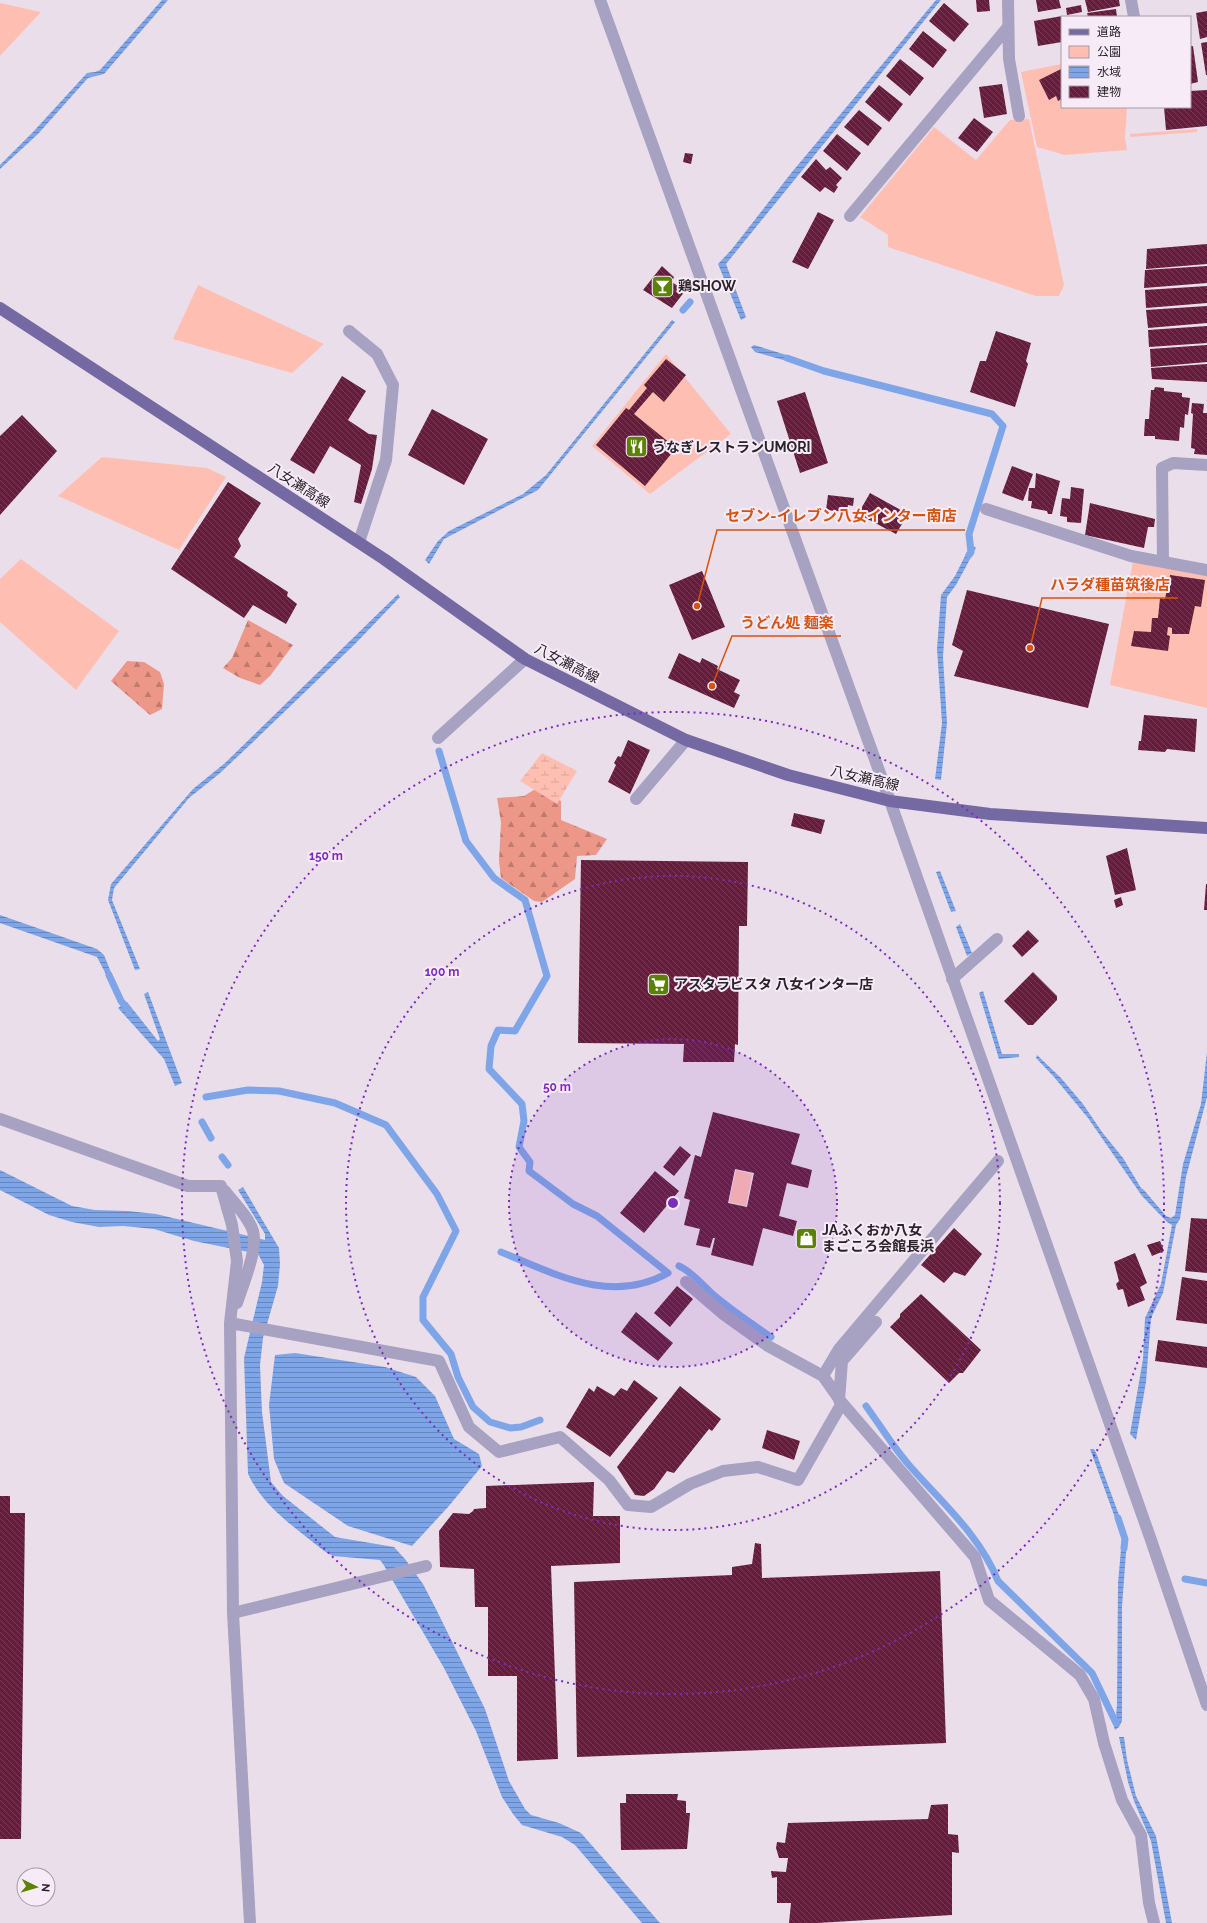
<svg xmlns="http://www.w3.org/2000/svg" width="1207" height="1923" font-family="Raleway,'Noto Sans JP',sans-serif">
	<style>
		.green { fill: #ffbeb2 }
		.forest { fill: url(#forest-firs) }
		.wetland { fill: url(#wetland-marsh) }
		.water { fill: url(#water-rules) }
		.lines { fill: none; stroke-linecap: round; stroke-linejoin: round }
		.stream { stroke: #7ea5e7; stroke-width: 7 }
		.building { fill: url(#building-back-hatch); fill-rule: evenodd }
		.minor { stroke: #a7a1c2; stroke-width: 12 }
		.major { stroke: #7569a3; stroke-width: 12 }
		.ring { fill: none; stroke: #7b2cbf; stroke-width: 2; stroke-dasharray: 2 4 }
		.labels { text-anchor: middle; stroke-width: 4; stroke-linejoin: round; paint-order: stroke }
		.poi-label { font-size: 14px; font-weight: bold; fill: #282428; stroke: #f8ebf8; text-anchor: start }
		.street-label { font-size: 14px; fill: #282428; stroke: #f8ebf8 }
		.centre { fill: #7b2cbf; stroke: #f8ebf8; stroke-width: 2 }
		.ring-label { font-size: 12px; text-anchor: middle; font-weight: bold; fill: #7b2cbf; stroke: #f8ebf8; stroke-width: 4; stroke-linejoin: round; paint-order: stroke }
		.leader { fill: none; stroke: #d5540f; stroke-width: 1.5 }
		.callout-dot { fill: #d5540f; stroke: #f8ebf8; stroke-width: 1.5 }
		.callout-label { font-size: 15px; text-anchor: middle; font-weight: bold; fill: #d5540f; stroke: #f8ebf8; stroke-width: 4; stroke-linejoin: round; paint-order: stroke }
	</style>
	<defs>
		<pattern id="forest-firs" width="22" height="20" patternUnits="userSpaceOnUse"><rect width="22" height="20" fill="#ed9788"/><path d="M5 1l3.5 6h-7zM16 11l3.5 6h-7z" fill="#c07b6f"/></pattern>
		<pattern id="wetland-marsh" width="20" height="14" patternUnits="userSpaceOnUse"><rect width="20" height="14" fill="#ffbeb2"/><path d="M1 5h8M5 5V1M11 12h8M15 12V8" fill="none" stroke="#dba399"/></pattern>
		<pattern id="water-rules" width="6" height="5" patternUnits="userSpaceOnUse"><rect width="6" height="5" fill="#7ea5e7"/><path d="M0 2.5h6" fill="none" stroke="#6786bb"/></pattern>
		<pattern id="building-back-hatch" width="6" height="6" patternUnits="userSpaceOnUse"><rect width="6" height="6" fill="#641d3b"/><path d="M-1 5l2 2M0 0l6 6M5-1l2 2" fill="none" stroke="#763d55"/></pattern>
	</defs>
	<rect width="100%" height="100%" fill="#ebdeeb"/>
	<!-- green -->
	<path class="green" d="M0,3L41,12L0,56Z
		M1062,64V107H1127L1125,138L1127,150L1065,155L1037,147L1021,72Z
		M1029,119L1064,285L1059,296H1036L888,247V235L860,217L934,127L976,160L1010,120Z
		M1197,129V132L1130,137V134Z
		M198,285L324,344L292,373L173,339Z
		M666,354L731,434L650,494L592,446Z
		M102,457L207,468L226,477L179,550L58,496Z
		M21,559L119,631L76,690L0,622V579Z
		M1133,561L1207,575V708L1110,685Z
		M736,1170L752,1174L746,1206L729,1202Z"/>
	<!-- forest -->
	<path class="forest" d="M248,620L293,645L270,676L260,685L240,678L223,668L232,658Z
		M127,661L144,662L160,672L164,684L162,709L150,715L111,681Z
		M537,788L561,801V820L607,839L596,855L577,856L575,879L542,902L534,901L501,878L499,861L501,822L497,798L524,796Z"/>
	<!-- wetland -->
	<path class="wetland" d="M542,753L577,771L557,804L520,781Z"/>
	<!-- water -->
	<path class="water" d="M162,0H168L104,74L88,78L38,134L0,169V165L33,132L87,73L95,72L100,70Z
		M936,0H941L726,264L746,317L741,320L718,264L732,249L792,172Z
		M672,320L675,322L538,490L444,539L429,564L425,560L438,541L449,531L523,494L546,475Z
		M754,345L796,358L794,363L755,352L751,347Z
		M971,544L976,548L956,585L947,597L943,657L947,723L941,780L935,779L942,723L937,649L941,595L955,576Z
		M398,594L400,597L355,644L251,744L219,774L189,798L114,888L112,900L140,969L135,970L108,900L111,884L193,789L225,763Z
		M940,871L956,911L951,912L936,872Z
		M0,915L97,949L104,955L115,982L111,984L97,957L0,923Z
		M960,924L972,953L967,956L956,927Z
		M983,991L1002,1054H1019V1057L999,1059L979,993Z
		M148,992L182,1083L175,1086L164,1059L118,1008L127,1002L158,1041L160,1039L144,994Z
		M1207,1052V1097L1186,1177L1180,1219L1176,1225L1163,1293L1151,1318L1146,1382L1136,1440L1130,1434L1143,1359L1145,1318L1161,1284L1172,1225L1167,1222L1142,1196L1088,1118L1054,1077L1036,1058L1037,1055L1061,1078L1083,1104L1102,1132L1123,1158L1141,1188L1144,1190L1166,1216L1171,1218L1175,1215L1183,1164L1201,1104Z
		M0,1170L72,1206L95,1210L128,1211L156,1214L265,1240V1234L238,1190L243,1187L279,1248L280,1264L278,1286L263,1338L260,1365L262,1412L271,1482L283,1496L335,1537L394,1547L405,1559L423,1584L437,1611L485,1709L509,1781L525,1809L531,1815L559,1823L581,1833L660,1923H642L575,1845L562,1837L522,1825L513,1814L502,1797L476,1731L444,1668L383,1564L380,1560L333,1556L324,1551C296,1528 264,1508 248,1474L244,1358L262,1282L264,1265L258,1254L194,1241L154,1229L123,1226L99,1227L72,1222L49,1215L0,1190Z
		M295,1353L385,1367L416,1377L435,1396L454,1439L479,1454L482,1466L448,1507L412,1546L348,1526L284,1483L274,1459L269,1405L275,1355Z
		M1090,1449H1094L1097,1455L1123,1526H1118Z
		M1122,1538L1127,1539L1122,1607V1721L1119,1727L1115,1730L1112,1720L1116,1718L1117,1704L1118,1583Z
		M1119,1737H1124L1127,1760L1136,1796L1156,1836L1172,1923H1166L1151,1841L1134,1801L1128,1782Z"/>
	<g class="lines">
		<!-- stream -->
		<path class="stream" d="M683,310L690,302
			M787,358L824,371L992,414L1003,426L969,534L971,552L969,555
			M439,751L466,841L494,878L525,900L547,976L515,1031L498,1030L491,1046L489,1069L522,1104L524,1121L519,1147L530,1162L529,1171L573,1204L597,1216L668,1273C611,1305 555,1274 501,1252
			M109,975L121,1001L129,1011
			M206,1097L248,1090L279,1091L335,1103L386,1125L437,1194L456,1231L423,1297V1320L451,1354L458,1377L473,1407L490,1422L510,1428L521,1427L540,1420
			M202,1122L211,1138
			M222,1157L228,1165
			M679,1266C694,1273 703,1286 716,1297C734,1312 752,1324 771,1337
			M866,1406C880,1425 893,1447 909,1465C941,1502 980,1535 998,1581L1092,1673L1116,1723
			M1118,1518L1125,1539L1124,1548
			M1185,1579L1207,1583"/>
	</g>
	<!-- building -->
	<path class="building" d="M976,0H989L990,11L977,12Z
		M1036,0H1059L1061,8L1038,12Z
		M1085,0H1119L1120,6L1088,12Z
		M944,3L969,24L954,42L929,21Z
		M1081,5L1082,12L1067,15L1066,8Z
		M1116,9L1117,17H1088L1087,13Z
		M1207,11V37L1200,39L1196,13Z
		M1062,16V42L1038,46L1034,21Z
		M923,31L947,50L933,68L909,49Z
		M1207,42V75H1206L1201,43Z
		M1190,46H1193L1198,82L1190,84Z
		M900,59L924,78L910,96L886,76Z
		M1061,69L1062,99L1058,101L1056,96L1049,100L1039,80Z
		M1002,84L1007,114L984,118L979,87Z
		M879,85L903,104L889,122L865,102Z
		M1207,90V126L1166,130L1164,107H1190V91Z
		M859,110L882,128L868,146L844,127Z
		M974,118L993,132L977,152L958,138Z
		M837,134L861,153L847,171L823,151Z
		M685,153L693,154L691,164L683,162Z
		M816,159L826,170L830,167L842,178L836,185L838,187L834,193L825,187L820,192L801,177Z
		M818,212L834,220L808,269L792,262Z
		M1207,244V264L1146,269L1147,249Z
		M662,266L674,277L672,282L685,291L672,308L643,290Z
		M1207,266V283L1144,288L1145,270Z
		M1207,286V303L1146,308L1145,290Z
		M1207,306V323L1148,328L1146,310Z
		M1207,326V343L1149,347L1148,330Z
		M996,331L1031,343L1026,361L1028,364L1015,407L970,392L980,361H986Z
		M1207,345V362L1151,367L1150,349Z
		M666,359L686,375L664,402L653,392L634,414L676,448L645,486L596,445L626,408L629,410L647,388L644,385Z
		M1207,364V382L1152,379L1151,368Z
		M342,376L366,391L348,420L369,434L377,435L372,469L361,504L354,502L361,465L330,446L314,474L290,460Z
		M1155,387L1164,388V391L1182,393V397L1190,398L1188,415L1185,414L1184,428L1180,427L1179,441L1155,439V436H1144L1145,419H1149L1151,390H1154Z
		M805,392L828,463L800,473L777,401Z
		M1192,403L1204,404L1203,413H1207V455L1194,454L1195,449L1191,448L1193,414L1191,413Z
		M432,409L488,439L464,485L408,455Z
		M22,415L57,451L0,515V436Z
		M1012,466L1033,474L1023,501L1002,493Z
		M1036,473L1060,481L1052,514H1048L1047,511L1031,508L1032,501H1028L1029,488H1035Z
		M228,482L261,503L238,539L241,546L234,557L288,592L287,596L297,604L286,624L253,605L244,618L171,569Z
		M1071,487L1084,489L1081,523L1067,522V517L1060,516L1062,498L1070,499Z
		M870,493L908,514L896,534L858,514Z
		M828,495L854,498L853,506L848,505L847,512L826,510Z
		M1090,503L1155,519L1154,527H1148L1144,548L1085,535Z
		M702,571L725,627L692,640L669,585Z
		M1170,575L1205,580L1201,607L1195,606L1189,634H1172V628L1168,627L1167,635L1170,636L1168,651L1131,646L1134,631L1151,632L1152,618H1158L1160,598L1165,599Z
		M967,590L1109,624L1088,708L954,676L963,651L952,645Z
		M679,653L700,663L702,658L718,666L717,669L740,680L734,692L740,695L734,708L668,678Z
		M1144,715L1197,719L1195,752L1167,749L1165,752L1138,750L1139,741H1141Z
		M628,740L650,750L630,794L608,782L616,765L614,763L618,756L621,757Z
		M794,813L825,820L821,834L791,826Z
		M1127,848L1136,890L1115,895L1106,856Z
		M581,860L748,862L747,926H739L738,1045L735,1044L734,1062H683L684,1044L578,1043Z
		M1206,884H1207V910H1204Z
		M1121,897L1123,905L1116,908L1114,900Z
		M1028,930L1039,941L1022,957L1012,946Z
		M1033,972L1057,996V1000L1033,1025H1028L1004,1001Z
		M713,1112L800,1134L791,1164L812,1170L808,1188L787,1183L779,1216L797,1221L793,1236L763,1228L753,1266L711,1255L715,1238H713L710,1248L696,1245L700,1229L684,1225L690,1200L684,1198L695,1155L701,1157ZM735,1169L754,1173L747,1207L728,1203Z
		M680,1146L691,1155L674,1176L663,1167Z
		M655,1171L679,1191L644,1233L620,1213Z
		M1191,1218L1207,1219V1273L1185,1271Z
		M954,1228L982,1254L965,1276L954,1272L944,1283L921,1265Z
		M1160,1241L1164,1251L1152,1256L1147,1245Z
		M1135,1253L1147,1283L1140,1287L1145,1300L1128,1307L1123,1289L1118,1290L1116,1284L1119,1281L1114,1262Z
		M1182,1277L1207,1281V1324L1176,1320Z
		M677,1286L693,1299L670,1327L654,1313Z
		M921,1294L981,1350L963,1373H959L949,1383L890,1327L900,1317V1314Z
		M636,1312L673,1343L658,1361L621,1332Z
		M1158,1340L1207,1347V1368L1155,1361Z
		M634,1380L658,1398L610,1457L566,1427L589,1388L594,1392L597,1386L614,1396L621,1388L627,1391Z
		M680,1386L721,1419L712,1431L709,1429L674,1473L667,1471L654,1489L644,1496L635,1495L617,1467Z
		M767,1430L800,1441L794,1460L762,1448Z
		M594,1482L593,1516H620V1563L551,1566L558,1759L517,1761V1676H488V1607H475L474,1569L440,1567L439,1531L453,1513L469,1514L473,1511L474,1509L486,1508V1486Z
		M0,1496H10V1513H25L21,1839H0Z
		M755,1543L761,1544L762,1578L940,1571L946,1743L577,1757L574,1582L732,1575V1567L752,1564Z
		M626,1794H678L677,1800L686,1801V1813H690L687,1849L621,1850L620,1803H626Z
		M948,1804V1834L958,1835L959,1853L952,1852V1915L817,1923H789L791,1903H777V1877L772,1878L771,1871L786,1872L788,1858H779L776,1848L777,1842L785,1843L788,1823L928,1819L931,1805Z"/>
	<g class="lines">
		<!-- minor -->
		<path class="minor" d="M600,0L890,801L1151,1540L1207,1705
			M1008,0L1009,59L1019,116
			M1131,0L1134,17
			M850,216L1008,27
			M349,331L377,354L393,385L386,460L359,542
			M986,509L1131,556L1207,570
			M1163,562L1162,468L1173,463L1207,465
			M438,738L525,659
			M636,799L686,740
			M952,979L997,939
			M0,1119L188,1186H221L232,1225L237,1261L230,1323L233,1613L250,1923
			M225,1191C234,1203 248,1216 253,1231C258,1250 243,1284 237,1303
			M686,1282L722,1313L768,1346L823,1376
			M230,1323L439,1361L469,1427L499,1452L560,1437L609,1480L628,1505L651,1507L690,1484L723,1471L758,1467L798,1480L842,1403L975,1557L989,1600L1080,1675L1094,1699L1104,1743L1122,1800L1141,1835L1149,1903L1154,1923
			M839,1400L842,1361L876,1322
			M842,1403L823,1376L839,1349L998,1161
			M233,1613L426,1566"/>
		<!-- major -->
		<path class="major" d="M0,308L384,559L525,659L686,740L788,775L890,801L990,814L1207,828"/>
	</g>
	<!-- distance rings -->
	<circle cx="673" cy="1203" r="164" fill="#7b2cbf" fill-opacity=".12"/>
	<g class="ring">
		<circle cx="673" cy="1203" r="164"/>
		<circle cx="673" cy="1203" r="327"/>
		<circle cx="673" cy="1203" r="491"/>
	</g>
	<!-- icons -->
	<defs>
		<symbol id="bar-square" viewBox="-11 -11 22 22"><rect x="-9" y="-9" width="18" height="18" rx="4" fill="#5b8202" stroke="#f8ebf8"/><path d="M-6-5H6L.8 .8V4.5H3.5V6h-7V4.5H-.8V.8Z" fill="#fff"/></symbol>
		<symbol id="restaurant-square" viewBox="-11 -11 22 22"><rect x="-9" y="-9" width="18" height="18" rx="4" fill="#5b8202" stroke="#f8ebf8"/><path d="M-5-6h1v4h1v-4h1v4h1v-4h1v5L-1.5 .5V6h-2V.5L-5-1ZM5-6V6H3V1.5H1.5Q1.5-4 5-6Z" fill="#fff"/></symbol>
		<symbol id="supermarket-square" viewBox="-11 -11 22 22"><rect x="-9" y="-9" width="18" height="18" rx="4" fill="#5b8202" stroke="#f8ebf8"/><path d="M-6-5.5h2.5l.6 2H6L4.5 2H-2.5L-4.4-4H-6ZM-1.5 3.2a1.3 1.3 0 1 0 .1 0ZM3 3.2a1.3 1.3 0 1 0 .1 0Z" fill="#fff"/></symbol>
		<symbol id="shop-square" viewBox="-11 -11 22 22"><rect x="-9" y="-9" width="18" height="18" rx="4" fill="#5b8202" stroke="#f8ebf8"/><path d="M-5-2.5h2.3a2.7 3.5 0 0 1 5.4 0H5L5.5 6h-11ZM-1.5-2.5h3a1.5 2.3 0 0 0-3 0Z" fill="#fff"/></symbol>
	</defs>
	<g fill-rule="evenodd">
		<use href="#bar-square" x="650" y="274" width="25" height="25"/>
		<use href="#restaurant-square" x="624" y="434" width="25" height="25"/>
		<use href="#supermarket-square" x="646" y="972" width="25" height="25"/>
		<use href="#shop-square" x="794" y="1226" width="25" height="25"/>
	</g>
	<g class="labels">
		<!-- poi labels -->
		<g class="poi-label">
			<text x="678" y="291">鶏SHOW</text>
			<text x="652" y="452">うなぎレストランUMORI</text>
			<text x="674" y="989">アスタラビスタ 八女インター店</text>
			<text x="822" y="1235">JAふくおか八女<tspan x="822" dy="16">まごころ会館長浜</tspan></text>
		</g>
		<!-- street labels -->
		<g class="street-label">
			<text transform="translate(299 485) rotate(33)" y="5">八女瀬高線</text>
			<text transform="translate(567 663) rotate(27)" y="5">八女瀬高線</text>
			<text transform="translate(865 778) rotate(13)" y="5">八女瀬高線</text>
		</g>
	</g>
	<circle cx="673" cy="1203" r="6" class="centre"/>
	<g class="ring-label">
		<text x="326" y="860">150 m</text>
		<text x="442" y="976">100 m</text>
		<text x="557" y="1091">50 m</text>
	</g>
	<!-- callouts -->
	<path class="leader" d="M697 606L717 530H965M1030 648L1042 598H1178M712 686L732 636H841"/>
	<g class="callout-dot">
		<circle cx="697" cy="606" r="4"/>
		<circle cx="1030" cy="648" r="4"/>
		<circle cx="712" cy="686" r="4"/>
	</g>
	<g class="callout-label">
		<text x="841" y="521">セブン-イレブン八女インター南店</text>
		<text x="1110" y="590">ハラダ種苗筑後店</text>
		<text x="787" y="628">うどん処 麺楽</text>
	</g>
	<!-- legend -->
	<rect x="1061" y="16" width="130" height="92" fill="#f8ebf8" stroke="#a59ba5"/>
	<rect x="1069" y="29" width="20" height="6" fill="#7569a3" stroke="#a59ba5"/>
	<text x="1097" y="36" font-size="12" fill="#282428">道路</text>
	<rect x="1069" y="46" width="20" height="12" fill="#ffbeb2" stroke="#a59ba5"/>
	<text x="1097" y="56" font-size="12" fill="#282428">公園</text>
	<rect x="1069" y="66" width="20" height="12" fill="url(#water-rules)" stroke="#a59ba5"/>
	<text x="1097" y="76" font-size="12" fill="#282428">水域</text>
	<rect x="1069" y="86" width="20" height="12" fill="url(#building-back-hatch)" stroke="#a59ba5"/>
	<text x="1097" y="96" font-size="12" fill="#282428">建物</text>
	<!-- north arrow -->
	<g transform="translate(36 1887) rotate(95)"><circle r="19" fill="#f8ebf8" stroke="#a59ba5"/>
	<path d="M0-3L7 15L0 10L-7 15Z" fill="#5b8202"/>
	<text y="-6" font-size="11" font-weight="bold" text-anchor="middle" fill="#282428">N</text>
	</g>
</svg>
